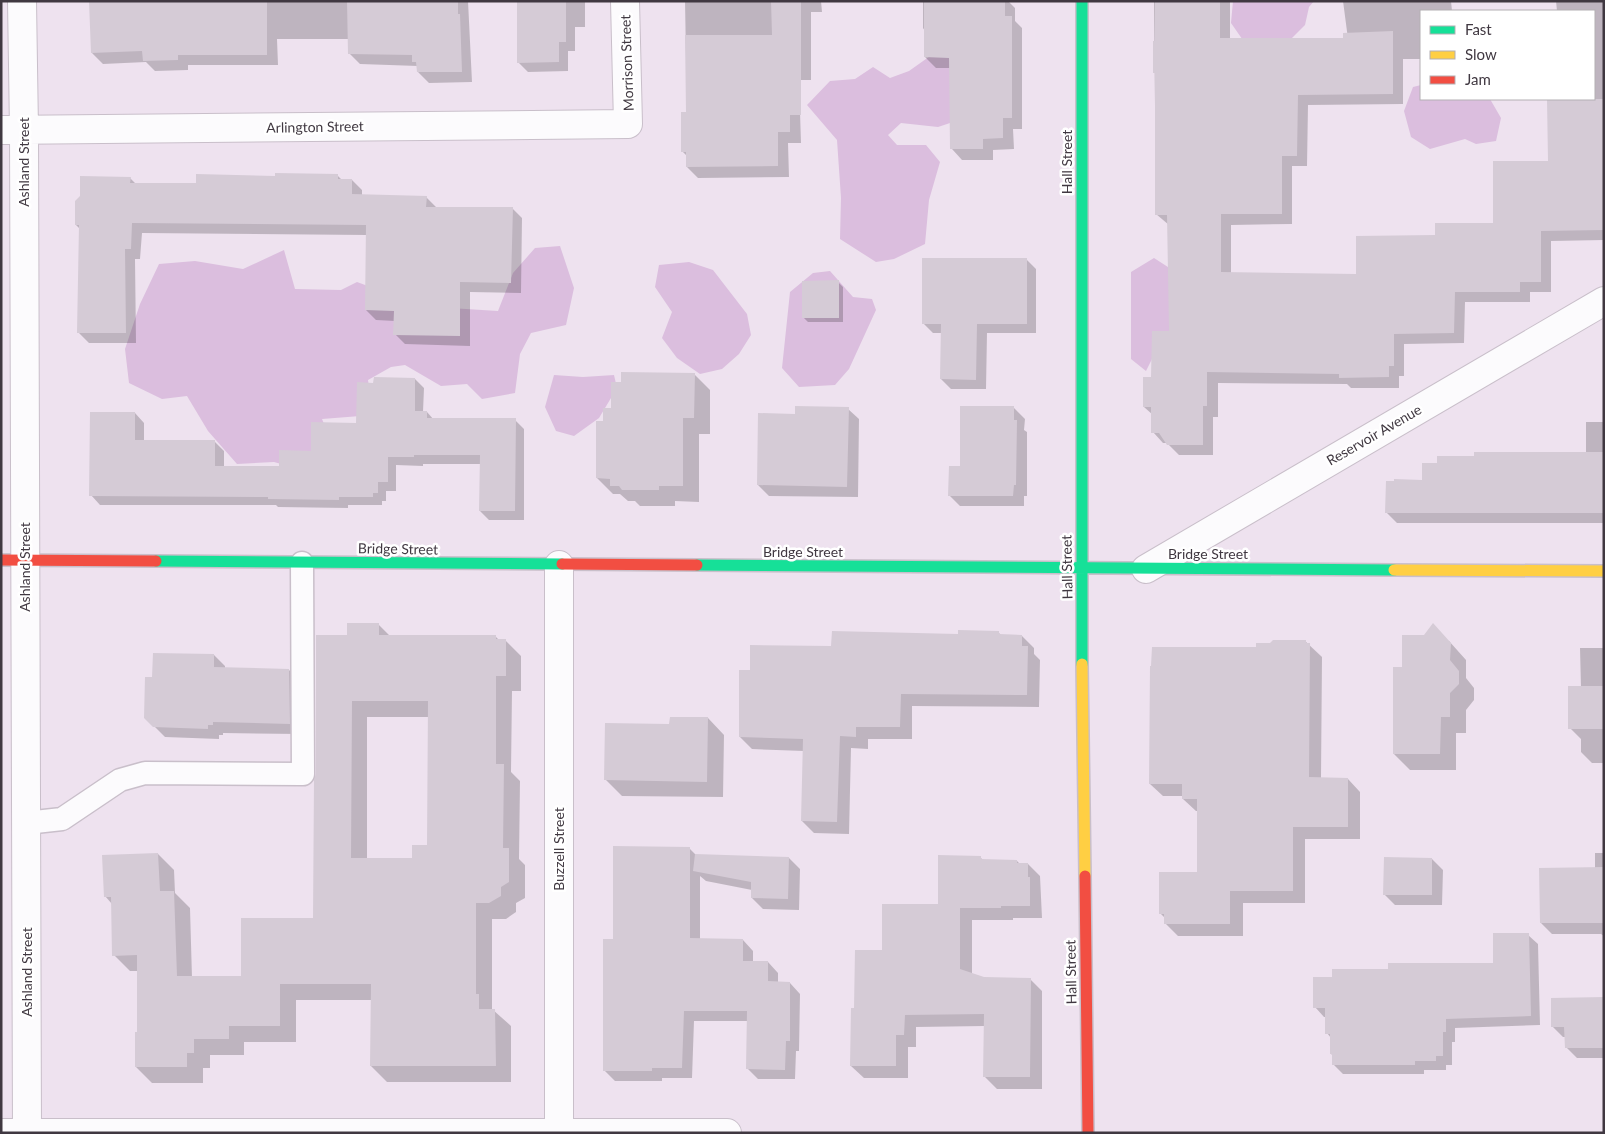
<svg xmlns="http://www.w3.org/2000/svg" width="1605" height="1134" font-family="Lato,sans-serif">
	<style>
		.forest { fill: #dbbede }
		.shadow { fill: #0003; fill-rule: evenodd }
		.building { fill: #d5cbd6; fill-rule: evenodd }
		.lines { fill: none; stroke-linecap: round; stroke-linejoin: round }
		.lane-casing { stroke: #c9bfca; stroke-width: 25 }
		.street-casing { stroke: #c9bfca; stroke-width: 30 }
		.fast-casing { stroke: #c9bfca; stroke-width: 14 }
		.slow-casing { stroke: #c9bfca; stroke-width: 14 }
		.jam-casing { stroke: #c9bfca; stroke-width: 14 }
		.lane { stroke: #fcfbfd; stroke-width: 22 }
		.street { stroke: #fcfbfd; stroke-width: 28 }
		.fast { stroke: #16e098; stroke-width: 11 }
		.slow { stroke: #ffcf43; stroke-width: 11 }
		.jam { stroke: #f24e42; stroke-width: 11 }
		.labels { text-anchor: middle; stroke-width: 5; stroke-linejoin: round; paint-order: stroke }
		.street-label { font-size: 14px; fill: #403841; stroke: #fff }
	</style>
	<rect width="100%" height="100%" fill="#eee2ef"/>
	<!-- forest -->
	<path class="forest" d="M1233,1H1314L1309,7L1305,25L1279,51L1247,46L1231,23Z
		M933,54L959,57V120L938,127L901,123L888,135L897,145H926L940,162L929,200L925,244L894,259L876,262L840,239L841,198L837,140L807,105L830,81L855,79L873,67L890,78L909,71Z
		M1421,85V99H1490L1501,118L1496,141L1476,144L1465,139L1430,149L1411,137L1404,111L1413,87Z
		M560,246L574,288L566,325L531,333L520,354L515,393L482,399L467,384L441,386L405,365L391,367L368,380L373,415L322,419L330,439L318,474L274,462L237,464L208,431L187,396L162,399L129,383L125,349L140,304L159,264L195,261L243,269L284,250L295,289L341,290L357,282L384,292L450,308L498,311L513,273L535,248Z
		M1154,258L1185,278L1222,323L1163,337L1146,371L1131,359V272Z
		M689,262L713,270L747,314L751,335L739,354L722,369L700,374L677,358L662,338L672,312L655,287L659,265Z
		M830,271L853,297L872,299L876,310L849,369L835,385L799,387L782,368L790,292L813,273Z
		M554,375L583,377L614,375L617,388L599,418L574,436L556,431L545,407Z"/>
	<!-- shadow -->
	<path class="shadow" d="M90,1H468L472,82L429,83L418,72V66L360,64L349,53V39H277L278,65H188V70L155,71L146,62L103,64L92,53Z
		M518,1H585V27H575V51H568V71L528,72L518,62Z
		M685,1H821L822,12H811V80H799L801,143H788L789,177L698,178L687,167V156L682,151L687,113Z
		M923,1H1008L1015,8V21L1022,28V129H1013L1014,149L993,150V160H962L952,149L951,68H936L925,57V31L923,28Z
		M1154,1H1230V40L1348,39L1343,1H1451L1452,11H1421V59H1403V104L1308,105L1307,166H1292V224L1231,225V273L1358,276L1436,236L1494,224L1549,162L1548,99H1594V11H1557L1556,1H1604V240L1551,241V292H1530V302H1465L1464,343L1404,344V376H1399V388H1351L1347,384L1218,383V417H1213V455H1179L1167,443H1163L1153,432V415L1144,407L1153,379L1170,333L1169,225L1156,214Z
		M337,175L342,180H352L362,190V196L426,197L437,208H512L522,218L521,293L470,292V346L405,344L395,334V321L376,320L366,310L367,235L142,233L140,259H135L136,343H89L79,333L80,229L76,225L130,178L136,184H197L276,177Z
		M1026,259L1036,269V333H987L986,389H951L941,379L942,333H933L923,323Z
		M838,282L843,287V322H808L803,317Z
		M694,374L710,390V434H699V502L675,501V506H640L635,501H628L620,494H613L597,478L604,422L612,409Z
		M415,379L424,388L423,412H427L434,420H515L524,429V520H489L480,511L481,464H423V466L396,465V491H386V501H382V505H348V508L278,507L276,505H100L91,495L135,413L144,423V442H215L224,451V468H280L312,452L358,424L375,384Z
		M1014,408L1025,419L1024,430L1027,432V496H1024V506H960L949,495L961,467Z
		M848,409L859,419L858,497L769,496L758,485L796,415Z
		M1586,422H1604V523H1397L1386,512L1423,481L1586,454Z
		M378,624L390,636H495L499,640H505L521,656V691H512L511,772L520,781L519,859L525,865V898L516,903V912L506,919H492V1009L511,1026V1082H387L371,1066L372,1000H296V1042H244V1055H210V1068H203V1083H152L136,1067L139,1033V971H130L114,955L112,904L105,896L158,854L174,870L175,893L190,908L192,978H242L315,919L348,637ZM367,717H430L428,846L413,860H367Z
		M998,632L1001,635L1022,636L1034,648V654L1040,660L1039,707L912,706V739H868V749L851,748L849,834L814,833L802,821L804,751L752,749L740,737L751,671L833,647Z
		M1305,641L1322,657L1321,779H1348L1360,792V839H1305V903H1243V936H1178L1165,923V918L1160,913L1198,874V811H1196L1183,799V796H1163L1150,784L1257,648Z
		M1449,641L1466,660V678L1474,688V700L1466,710V733H1456V770H1410L1394,754L1403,669Z
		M1580,648H1604V763H1592L1581,752V739L1570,728L1581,688Z
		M214,655L225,666V669L289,670L300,681V734L223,733V735H219V739L165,737L145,717L153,678Z
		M708,718L724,735L723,797L622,796L606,780L670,725Z
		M690,849L696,855L789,858L800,869L799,910L763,909L752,898V890L706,881L700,876V939L743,940L753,951V962H768L778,973V983H790L800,994L799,1051H796L795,1079H758L747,1068L748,1021H694L692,1078H662V1081H615L604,1070L614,940Z
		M1595,853H1604V936L1601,934H1552L1541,923L1595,868Z
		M980,857L983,860L1017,861L1020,864H1028L1040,876L1042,918H1013V920H972V974L983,978L1030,979L1042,991V1089H997L985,1077V1026L916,1027V1047H908V1078H864L851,1066L855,1009L883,951L939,905Z
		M1432,859L1443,870L1442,905H1395L1384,894Z
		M1528,935L1538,944L1540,1025L1455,1028V1042H1452V1065H1446V1070H1424V1074H1343L1334,1065V1056L1331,1054V1038L1327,1033V1017H1324L1315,1007L1333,978L1389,971L1494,964Z
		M1604,999V1058H1577L1566,1047V1037H1563L1552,1026Z"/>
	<!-- building -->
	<path class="building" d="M89,1H267V55H178V60L143,61L142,51L91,53Z
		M347,1H458V14H460L462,72H417L416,62H412V55L348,54Z
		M517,1H566V42H559V62L517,63Z
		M771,1H801V115H790V132H778V166L686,167V152H681V112H686L685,35H772Z
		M924,1H1005V16H1012V118H1003V138L983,139V149H950L949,58L924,57Z
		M1155,1H1220V38H1343V33L1393,31V94L1298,95L1297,156H1282V214H1221V272L1356,274V236L1435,235V223H1493V161H1548L1547,99H1604V230L1541,231V282H1520V292H1455L1454,333L1394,334V366H1389V377L1339,378V374L1207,372V406H1203V445H1167L1159,433H1151V407H1143V377H1151L1152,331H1169L1167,215H1155V73H1153V41H1155Z
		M275,173L338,174V179H352V194L427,196L426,207H513L511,283L460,282V336L393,335L394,311L365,310L366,225L132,223L131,249H125L126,333H77L79,225H75V201L80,196V176L131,177L130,183H196V174L275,176Z
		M922,258H1027V324H977L976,380L940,379L941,324H922Z
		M839,280V318H802V281Z
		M621,372L695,373L694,418H683V486H659V490H622L619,486H610V479L596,478V421H603V408H611V382H621Z
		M374,377L415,378V411H427V418H516L515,511H479L480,455H414V457H388V482H378V493H373V497H339V500L268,499V497L89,496L90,412H135V440H215V466H279V450L311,451V422L356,423L357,382L373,383Z
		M795,406L849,407L847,487L757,485L758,413L795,414Z
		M960,406H1014V420H1017L1016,485H1014L1013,496H948L949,466H960Z
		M1474,452H1604V513H1385L1386,481H1394V479L1422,480V463H1437V456H1474Z
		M347,623H379V635H496V639H506V676H496V764H504L503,848H509V882L501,887V896L489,903H476V994H479V1009H495L496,1066H370L371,984H280V1026H229V1039H194V1053H187V1067H135V1032H137V955L112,956L111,897H104L102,855L158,853L160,891H174L177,976H241V918H313L314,780L316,774V635H347ZM352,701H428L427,845H412V858H351Z
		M1433,623L1451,643L1450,660L1459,671V684L1450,693V717H1441L1440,754H1393V667H1402V635H1424Z
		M958,630L999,631V634L1022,635V646H1028L1027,695L901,694L900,727H856V737L840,736L837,822L801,821L803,739L739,737V670H750V645L831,646L832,631L958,634Z
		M1273,640H1306V643H1310L1309,777L1348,778V827H1293V891H1230V924H1164V914H1159V872H1197V799H1182V784H1149L1150,666H1151L1152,647H1256V643H1270Z
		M153,653L214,654V667L289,669L290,724L213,722V725H208V729L153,727L144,718L145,677H152Z
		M1568,686H1604V729H1568Z
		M670,717H708L707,782L604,780L605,723L669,724Z
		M613,846L690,847V938L743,939V961H768V981L790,982V1041H786L785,1070L746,1069L747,1011H684L682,1068H652V1071H603V939H613Z
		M695,854L789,857L788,899L751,898V882L693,871Z
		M938,855L981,856V859L1017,860V863H1028V877H1030V906H1001V908H960V969L984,977L1031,978L1030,1077H983L984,1014L905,1015L904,1035H896V1066H850L851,1008H854L855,950H882V904H938Z
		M1384,857L1432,858V895H1383Z
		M1604,867V923H1540L1539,868Z
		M1493,933H1529L1531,1016L1446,1019V1032H1443V1056H1436V1061H1415V1065H1332V1054H1330V1034H1325V1008H1313V977H1332V969H1388V963H1493Z
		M1604,997V1048H1565L1564,1027H1551V998Z"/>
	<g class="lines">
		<defs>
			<path id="lane" d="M26,823L62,819L120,780L145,773L303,774L302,563"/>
			<path id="street" d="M22,1L24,130L27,1133
				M1,130L628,124L625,1
				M559,565V1132
				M1146,569L1604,301
				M1,1133H727"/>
			<path id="fast" d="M1082,1V664
				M156,561L562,564
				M697,565L1394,570"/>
			<path id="slow" d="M1394,570L1604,571
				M1082,664L1085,876"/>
			<path id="jam" d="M1,560L156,561
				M562,564L697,565
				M1085,876L1088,1133"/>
		</defs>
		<!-- lane casing -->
		<use href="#lane" class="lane-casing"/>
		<!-- street casing -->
		<use href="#street" class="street-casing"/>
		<!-- fast casing -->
		<use href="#fast" class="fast-casing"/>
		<!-- slow casing -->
		<use href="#slow" class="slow-casing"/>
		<!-- jam casing -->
		<use href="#jam" class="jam-casing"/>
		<!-- lane -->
		<use href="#lane" class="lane"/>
		<!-- street -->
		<use href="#street" class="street"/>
		<!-- fast -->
		<use href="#fast" class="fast"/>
		<!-- slow -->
		<use href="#slow" class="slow"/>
		<!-- jam -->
		<use href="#jam" class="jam"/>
	</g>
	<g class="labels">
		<!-- street labels -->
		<g class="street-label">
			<text transform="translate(627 63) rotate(-92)" y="5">Morrison Street</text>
			<text transform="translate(315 127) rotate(-1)" y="5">Arlington Street</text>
			<text transform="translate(24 162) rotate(-90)" y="5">Ashland Street</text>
			<text transform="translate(1067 162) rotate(-90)" y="5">Hall Street</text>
			<text transform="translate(1374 435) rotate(-30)" y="5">Reservoir Avenue</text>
			<text transform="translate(398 549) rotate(1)" y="5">Bridge Street</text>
			<text x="803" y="557">Bridge Street</text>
			<text x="1208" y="559">Bridge Street</text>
			<text transform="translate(25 567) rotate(-90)" y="5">Ashland Street</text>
			<text transform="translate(1067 567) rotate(-91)" y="5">Hall Street</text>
			<text transform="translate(559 849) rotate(-90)" y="5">Buzzell Street</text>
			<text transform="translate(27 972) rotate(-90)" y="5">Ashland Street</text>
			<text transform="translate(1071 972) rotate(-91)" y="5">Hall Street</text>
		</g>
	</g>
	<!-- border -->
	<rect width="1605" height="1134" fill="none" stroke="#403841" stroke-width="5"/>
	<!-- legend -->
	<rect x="1420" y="10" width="175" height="90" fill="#ffffff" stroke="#b3afb3"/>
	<rect x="1430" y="26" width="25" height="8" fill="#16e098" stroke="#b3afb3"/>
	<text x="1465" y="35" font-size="15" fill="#403841">Fast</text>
	<rect x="1430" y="51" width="25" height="8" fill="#ffcf43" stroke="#b3afb3"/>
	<text x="1465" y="60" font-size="15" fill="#403841">Slow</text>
	<rect x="1430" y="76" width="25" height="8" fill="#f24e42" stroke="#b3afb3"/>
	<text x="1465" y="85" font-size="15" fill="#403841">Jam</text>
</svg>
